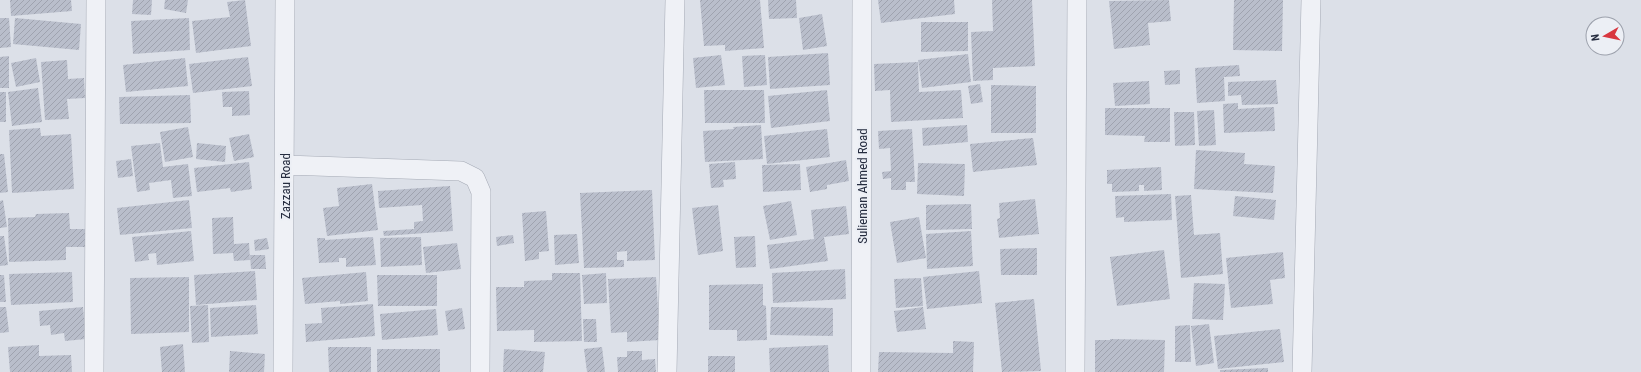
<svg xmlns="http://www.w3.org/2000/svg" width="1641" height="372" font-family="'Roboto Condensed',sans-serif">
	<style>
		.building { fill: url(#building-hatch) }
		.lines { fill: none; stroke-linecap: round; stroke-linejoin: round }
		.street-casing { stroke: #a5aab5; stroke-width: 20 }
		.street { stroke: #eff1f6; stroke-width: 19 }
		.labels { text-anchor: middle; stroke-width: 4; stroke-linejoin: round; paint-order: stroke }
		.street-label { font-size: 13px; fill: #252c3f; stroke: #eceff5 }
	</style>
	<defs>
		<pattern id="building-hatch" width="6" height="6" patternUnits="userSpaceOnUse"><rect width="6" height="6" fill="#b9becb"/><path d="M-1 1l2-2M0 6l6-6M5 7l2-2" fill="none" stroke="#9fa3af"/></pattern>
	</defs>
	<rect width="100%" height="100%" fill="#dce0e8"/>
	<!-- building -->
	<path class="building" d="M10,0H71L72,11L11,16Z
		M133,0H152L151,15L132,14Z
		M165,0H188L186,13L164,9Z
		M245,0L251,46L196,53L192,21L230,17L227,2Z
		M700,0H760L764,48L725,51V45L704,46Z
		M768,0H796L797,18L769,19Z
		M878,0H954L955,14L881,23Z
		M992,0H1032L1035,66L993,68V80L973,81L971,32L993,31Z
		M1169,0L1171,21L1148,23L1150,45L1114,49L1109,1Z
		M1234,0H1283L1282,51L1233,50Z
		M822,14L827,46L803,50L799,18Z
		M0,18H9L11,47L0,48Z
		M15,18L81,24L79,50L13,44Z
		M189,18L190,50L133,54L131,21Z
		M921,22H968V51L921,52Z
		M828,53L830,85L770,89L768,57Z
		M968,54L971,82L922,88L918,60Z
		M721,55L725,85L696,88L693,58Z
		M765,55L767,85L744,87L742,56Z
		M9,56V88H0V57Z
		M248,57L252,86L193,93L189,64Z
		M36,58L40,82L16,87L11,63Z
		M185,58L188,86L126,92L123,65Z
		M67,60L68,79L84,78L85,98L67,99L69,119L45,120L41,62Z
		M918,62L919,92L961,90L963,118L891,122L890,90L875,91L874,64Z
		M1239,65L1240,76L1224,77L1225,101L1197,103L1195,68Z
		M1180,70V84L1165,85L1164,71Z
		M1276,80L1278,104L1242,105L1241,95L1228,96V82Z
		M1149,81L1150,104L1115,106L1113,83Z
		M980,84L983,102L971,104L968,86Z
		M991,85L1036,86V133H991Z
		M38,88L42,122L12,126L8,92Z
		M704,90H764L765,123H705Z
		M827,90L830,121L771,128L768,96Z
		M249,91L250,115L232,116V107H223L222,92Z
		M0,92H6V122H0Z
		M190,95L191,123L120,124L119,97Z
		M1238,103V109L1274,107L1275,131L1224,133L1223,104Z
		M1105,108H1170V142H1144L1145,136L1105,135Z
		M1214,110L1216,145L1199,146L1197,111Z
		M1174,112H1194L1195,145L1175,146Z
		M761,125L763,159L705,162L703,131L734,129L733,127Z
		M967,125L968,142L923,146L922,128Z
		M188,127L193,157L165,162L160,132Z
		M40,128L41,136L71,134L74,189L12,193L9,130Z
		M827,129L830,157L767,164L764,136Z
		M912,129L915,182H906V190H891V178L883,179L882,172L891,171L890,148L879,149L878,131Z
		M249,134L254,157L234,161L229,138Z
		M1033,138L1037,165L973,172L970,144Z
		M160,143L163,167L188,164L192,196L173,198L171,180L149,183L150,190L137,192L131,146Z
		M197,143L226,146L225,162L196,159Z
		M1196,150L1245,153L1244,164L1275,166L1273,193L1194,189Z
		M0,154H4L8,192L0,193Z
		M131,159L133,176L118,178L116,161Z
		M846,160L849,181L827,185V189L810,192L806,167Z
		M249,162L252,189L231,192L230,188L197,192L194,168Z
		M735,162L736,179L723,180L724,187L711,188L709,164Z
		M918,163L965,164L964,196L917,194Z
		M800,164L801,190L763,192L762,165Z
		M1161,167L1162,190L1144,191V185H1139V191L1112,192V184H1107V170Z
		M372,184L378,230L327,236L323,208L339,206L337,188Z
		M450,186L453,231L384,236L383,231L414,229V222L423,221L422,205L379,208L378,191Z
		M652,190L655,260L627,261V251L617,252V260H624V267L584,268L580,193Z
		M1171,194L1172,220L1124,222V217L1116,218L1115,196Z
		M1191,195L1194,235L1220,233L1223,274L1181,278L1175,196Z
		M1235,196L1276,200L1274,220L1233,216Z
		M1035,199L1039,234L999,238L997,219L1000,218L999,203Z
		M3,200L7,227L0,228V201Z
		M189,200L192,228L120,235L117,208Z
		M791,201L797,235L770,240L763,206Z
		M971,204L972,229L926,230V205Z
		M718,205L723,251L698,255L692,208Z
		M846,206L849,234L824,237L828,261L770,269L767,245L814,239L811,210Z
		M546,211L549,251L539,252V259L525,261L522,213Z
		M69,213L70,229H86V247H66V260L9,262L8,218L35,217L36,214Z
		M233,217L234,244L249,243L250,260L234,261L233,253L213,254L212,218Z
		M919,217L926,258L897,263L890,222Z
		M191,231L194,261L157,265L156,253L148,254L149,260L135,262L132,237Z
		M971,231L973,266L927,269L926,234Z
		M577,234L579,263L555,265L554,235Z
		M513,235L514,243L497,246L496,237Z
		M0,236H4L8,265L0,266Z
		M755,236L756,267L736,268L734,237Z
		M373,237L376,265L346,267V258H339V262L319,263L317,238H325V240Z
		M421,237L422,265L381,267L380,238Z
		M267,238L269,249L255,251L254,240Z
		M457,243L461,269L426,273L423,247Z
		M1037,248V275H1001L1000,249Z
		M1164,250L1170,299L1117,306L1110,257Z
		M1283,252L1285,278L1270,280L1273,304L1231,308L1226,258Z
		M250,255H265L266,269H251Z
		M845,269L846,299L773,303L772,273Z
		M255,271L257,300L196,305L194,275Z
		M979,271L982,303L927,309L923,277Z
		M72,272L73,302L11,305L9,274Z
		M366,272L368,301L340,304V301L305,304L302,278Z
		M552,273H580L582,341L534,342V330L497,331L496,287H524V281L552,280Z
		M606,273L607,303L584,304L582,275Z
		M0,275H4L6,302H0Z
		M377,275H437V306H378Z
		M189,277V332L131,334L130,278Z
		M656,277L660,340L627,342V332L611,333L608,279Z
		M921,278L923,306L896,308L894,279Z
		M1194,283L1225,284L1223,320L1192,319Z
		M763,284V305L766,306L767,340L737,341V330H709V285Z
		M1034,299L1041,371L1002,372L995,303Z
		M373,304L375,336L306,342L305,324L322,323L321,308Z
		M208,305L209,342L192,343L190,306Z
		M256,305L258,334L211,337L210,308Z
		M0,307H6L9,332L0,333Z
		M83,307L86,339L65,341L64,333L51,335L50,325L40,326L39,311Z
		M771,307L833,308V336L770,335Z
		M923,307L926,329L897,332L894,311Z
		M462,308L465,329L448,331L445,311Z
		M436,309L438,335L382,340L380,314Z
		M583,319H596L597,342H584Z
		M1209,324L1214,363L1196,366L1191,326Z
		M1190,325L1191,362H1175V326Z
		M1280,329L1284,362L1218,369L1214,336Z
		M1110,339L1165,340L1164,372H1095V340H1110Z
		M953,341L974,342L973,372H878L879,352L953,353Z
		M183,344L185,372H162L160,347Z
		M39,345V356L71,355L72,372H10L8,347Z
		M828,345L829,372H770L769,348Z
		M328,347H371V372H329Z
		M602,347L605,372H587L584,349Z
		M377,349H440V372H377Z
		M504,349L545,352L543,372H503Z
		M230,351L265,354L264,372H229Z
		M627,351H642V360L655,359L656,372H618L617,357H627Z
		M708,356H735V372H708Z
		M1268,368V372H1220V370Z"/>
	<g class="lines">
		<defs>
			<path id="street" d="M285,165L461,171L475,178L481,192L480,372
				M94,372L96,0
				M283,372L285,0
				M667,372L675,0
				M861,372L862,0
				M1075,372L1077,0
				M1302,372L1311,0"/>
		</defs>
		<!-- street casing -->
		<use href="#street" class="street-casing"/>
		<!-- street -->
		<use href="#street" class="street"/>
	</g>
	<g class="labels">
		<!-- street labels -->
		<g class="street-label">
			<text transform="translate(285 186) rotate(-90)" y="5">Zazzau Road</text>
			<text transform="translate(862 186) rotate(-90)" y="5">Sulieman Ahmed Road</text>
		</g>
	</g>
	<!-- north arrow -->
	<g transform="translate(1605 36) rotate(261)"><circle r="19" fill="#eceff5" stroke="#9ca1ac"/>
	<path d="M0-3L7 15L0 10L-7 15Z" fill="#d8363f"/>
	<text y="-6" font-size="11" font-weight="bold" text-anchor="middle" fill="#252c3f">N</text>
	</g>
</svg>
